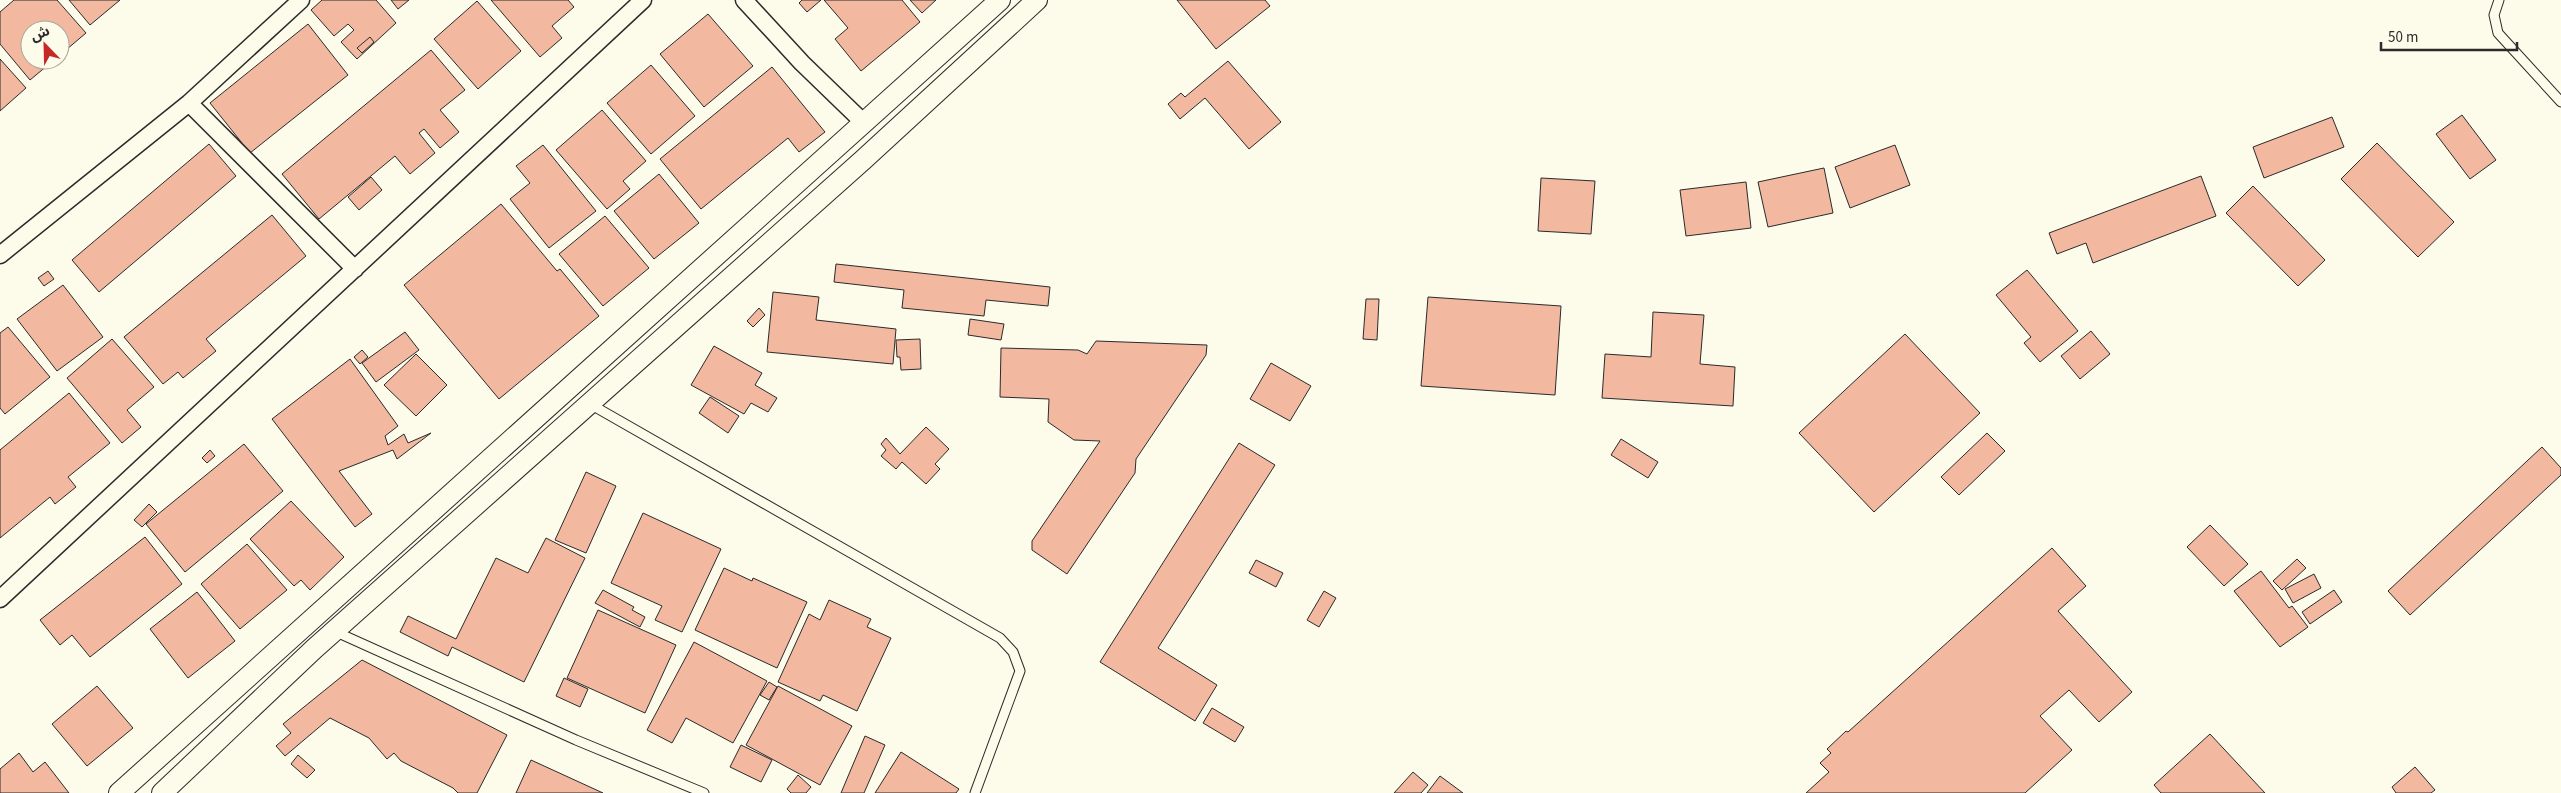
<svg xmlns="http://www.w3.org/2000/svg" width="2561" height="793" font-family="'Source Sans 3','Noto Sans Arabic',sans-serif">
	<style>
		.building { fill: #f2b8a0; stroke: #2b2b2b }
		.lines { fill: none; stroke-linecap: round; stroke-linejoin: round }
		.service-casing { stroke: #2b2b2b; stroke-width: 11 }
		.minor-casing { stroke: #2b2b2b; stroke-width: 19 }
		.tertiary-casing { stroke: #2b2b2b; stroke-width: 22 }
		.service { stroke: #fdfbea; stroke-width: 9 }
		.minor { stroke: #fdfbea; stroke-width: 16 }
		.tertiary { stroke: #fdfbea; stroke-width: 20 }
	</style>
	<rect width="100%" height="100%" fill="#fdfbea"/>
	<!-- building -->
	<path class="building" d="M14,0H57L86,33L60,55V30H30V60H54L30,80L0,44V12Z
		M69,0H120L90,25Z
		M322,0H376L396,23L357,59L341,42L354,30L348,24L334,36L311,10Z
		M391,0H409L398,9Z
		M491,0H568L574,7L552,26L562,38L540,57Z
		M802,0H821L807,12L799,3Z
		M824,0H902L920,22L861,71L835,39L848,28Z
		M910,0H936L922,13Z
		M1177,0H1265L1270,6L1216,49Z
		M477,1L521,51L478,89L434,39Z
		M708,14L753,66L704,107L660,54Z
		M308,24L348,75L250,153L210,103Z
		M370,37L374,42L362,53L357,48Z
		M431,50L465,90L440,110L459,132L440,148L424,129L419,133L435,153L410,174L395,156L319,219L282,174Z
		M0,59L26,88L0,111Z
		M1228,61L1281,122L1249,149L1205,98L1180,119L1168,104L1181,93L1185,97Z
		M651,65L695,116L651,154L607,103Z
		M772,67L825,132L799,152L788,138L701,209L660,159Z
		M602,110L646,161L623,181L630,189L607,209L556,150Z
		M2462,115L2496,160L2470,179L2436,134Z
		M2332,117L2344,147L2264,178L2253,147Z
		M2377,143L2454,222L2418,257L2341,179Z
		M209,144L236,176L99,292L72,260Z
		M543,145L596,211L549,248L510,199L530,183L516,166Z
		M1895,145L1910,185L1850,208L1835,167Z
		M1824,168L1833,213L1768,227L1758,182Z
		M659,174L699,223L654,259L614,211Z
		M2201,176L2216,216L2093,263L2086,243L2057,254L2049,233Z
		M371,177L382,190L359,210L348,197Z
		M1541,178L1595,181L1591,234L1538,231Z
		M1746,182L1751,228L1686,236L1680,190Z
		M2253,186L2325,260L2298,286L2226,213Z
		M501,204L557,271L560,269L599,316L499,399L404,285Z
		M272,215L306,256L206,339L216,351L183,378L178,372L163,384L124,337Z
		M605,216L649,268L603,306L559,254Z
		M836,264L1050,287L1048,306L986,300L984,316L902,308L904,290L834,282Z
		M2027,270L2078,331L2040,362L2024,343L2031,337L1996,295Z
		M48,271L54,279L44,286L38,278Z
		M63,285L103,337L57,371L17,319Z
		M773,292L819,297L816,320L896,329L893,364L767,352Z
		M1428,297L1561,306L1555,395L1421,386Z
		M1366,299H1379L1377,340L1363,339Z
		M759,308L765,315L753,327L747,321Z
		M1653,312L1704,315L1700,364L1735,367L1733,406L1602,398L1605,354L1651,357Z
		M970,319L1004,324L1001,340L968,335Z
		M8,327L50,377L5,414L0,408V333Z
		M2091,331L2110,354L2080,379L2061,356Z
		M405,332L419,350L376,382L362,363Z
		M1905,334L1980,413L1874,512L1799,433Z
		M112,339L154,387L127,410L141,427L122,443L67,378Z
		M920,339L921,369L901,370L900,357H897L896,340Z
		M1096,341L1207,345L1206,355L1136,459L1135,473L1067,574L1032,550V541L1100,441L1074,440L1048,422L1049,399L1000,397L1001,348L1078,350L1087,354Z
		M714,346L762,373L755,385L777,398L768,412L751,403L744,414L691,385Z
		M362,350L368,357L360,364L354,357Z
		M416,354L447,385L416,416L384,385Z
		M350,359L398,426L385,436L388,445L404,434L408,443L431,433L397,459L393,450L339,471L372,514L355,527L272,419Z
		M1271,363L1311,386L1290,421L1250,399Z
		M69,393L110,443L68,477L76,487L55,504L50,497L0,538V450Z
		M710,397L739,416L728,433L699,413Z
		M926,427L949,449L935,464L940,469L926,484L902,462L896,469L881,456L886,450L881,444L886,438L900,454Z
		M1987,433L2005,451L1959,495L1941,477Z
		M1621,439L1658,462L1648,478L1611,455Z
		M1239,443L1275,465L1158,648L1217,685L1195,721L1100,662Z
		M244,444L283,491L185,572L146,524Z
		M2542,447L2561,468V475L2410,615L2388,591Z
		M210,450L215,456L207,463L202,458Z
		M586,472L616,486L586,553L555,540Z
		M291,501L344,557L310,590L301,580L294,586L250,539Z
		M149,504L157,512L142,527L134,520Z
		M643,513L721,549L682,632L655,620L662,606L611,583Z
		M2210,525L2248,564L2224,586L2187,547Z
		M145,537L182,584L90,657L72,635L60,645L40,620Z
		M546,538L585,558L524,682L452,647L448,656L400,632L408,616L456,639L496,558L528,573Z
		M247,544L287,590L240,629L201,584Z
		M2052,548L2086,586L2058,611L2132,692L2099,722L2069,690L2040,716L2072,750L2025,793H1806L1829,772L1820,763L1831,753L1827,749L1846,731L1848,732Z
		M2297,559L2306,568L2282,590L2273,581Z
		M1256,560L1283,573L1276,587L1249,573Z
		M724,568L752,581L753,578L807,602L777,668L695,630Z
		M2261,571L2289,608L2292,606L2308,627L2280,647L2234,591Z
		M2314,574L2321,588L2293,603L2285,589Z
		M603,590L634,607L632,610L645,617L640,627L595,603Z
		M2334,590L2342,602L2310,624L2302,612Z
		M1324,591L1336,598L1319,627L1307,620Z
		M197,592L235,641L188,678L150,629Z
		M829,600L871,619L867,627L891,638L857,711L823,695L820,701L778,682L809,614L820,620Z
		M598,610L676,645L645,713L567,678Z
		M694,642L767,681L733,743L686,718L672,743L647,730Z
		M362,660L507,735L477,793H458L453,788L401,761L394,753L387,759L369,738L330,718L285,756L276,746L291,733L283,724Z
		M564,678L588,689L580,707L556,696Z
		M769,682L777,687L769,700L760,695Z
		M97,686L133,728L87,766L52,724Z
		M778,686L852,726L820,785L746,745Z
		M1212,708L1244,727L1235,742L1203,723Z
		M2210,734L2265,793H2161L2154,785Z
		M865,736L885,745L864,793H841Z
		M741,745L772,760L761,782L730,767Z
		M901,752L959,789L956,793H875Z
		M19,753L33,772L45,762L69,793H0V769Z
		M298,755L315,770L307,778L291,764Z
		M531,760L603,793H516Z
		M2415,767L2435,790L2431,793H2396L2392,787Z
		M1413,772L1428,785L1421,793H1394Z
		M798,775L811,787L806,793H791L787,789Z
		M1440,776L1463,793H1427Z"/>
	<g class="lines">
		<defs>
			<path id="service" d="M2499,0L2494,15L2498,33L2561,102
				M590,404L1000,638L1013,652L1020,671L975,793
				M334,631L576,740L704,793"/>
			<path id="minor" d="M744,0L802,63L864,123
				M189,103L355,269
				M0,255L189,103L301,0
				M0,599L643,0"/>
			<path id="tertiary" d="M119,793L1000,0
				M162,793L314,649L863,160L1037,0"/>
		</defs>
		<!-- service casing -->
		<use href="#service" class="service-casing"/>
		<!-- minor casing -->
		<use href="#minor" class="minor-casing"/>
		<!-- tertiary casing -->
		<use href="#tertiary" class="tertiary-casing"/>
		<!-- service -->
		<use href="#service" class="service"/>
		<!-- minor -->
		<use href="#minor" class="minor"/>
		<!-- tertiary -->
		<use href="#tertiary" class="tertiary"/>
	</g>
	<!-- north arrow -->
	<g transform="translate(45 45) rotate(337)"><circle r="24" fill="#fdfbea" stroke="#a9a89e"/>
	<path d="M0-4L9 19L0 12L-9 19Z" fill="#c62828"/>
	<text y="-8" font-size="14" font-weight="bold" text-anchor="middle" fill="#2b2b2b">ش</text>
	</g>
	<!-- scale -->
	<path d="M2381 42v8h136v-8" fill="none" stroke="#2b2b2b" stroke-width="2.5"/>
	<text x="2388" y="42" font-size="15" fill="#2b2b2b" stroke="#fdfbea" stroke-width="4" paint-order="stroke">50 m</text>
</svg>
